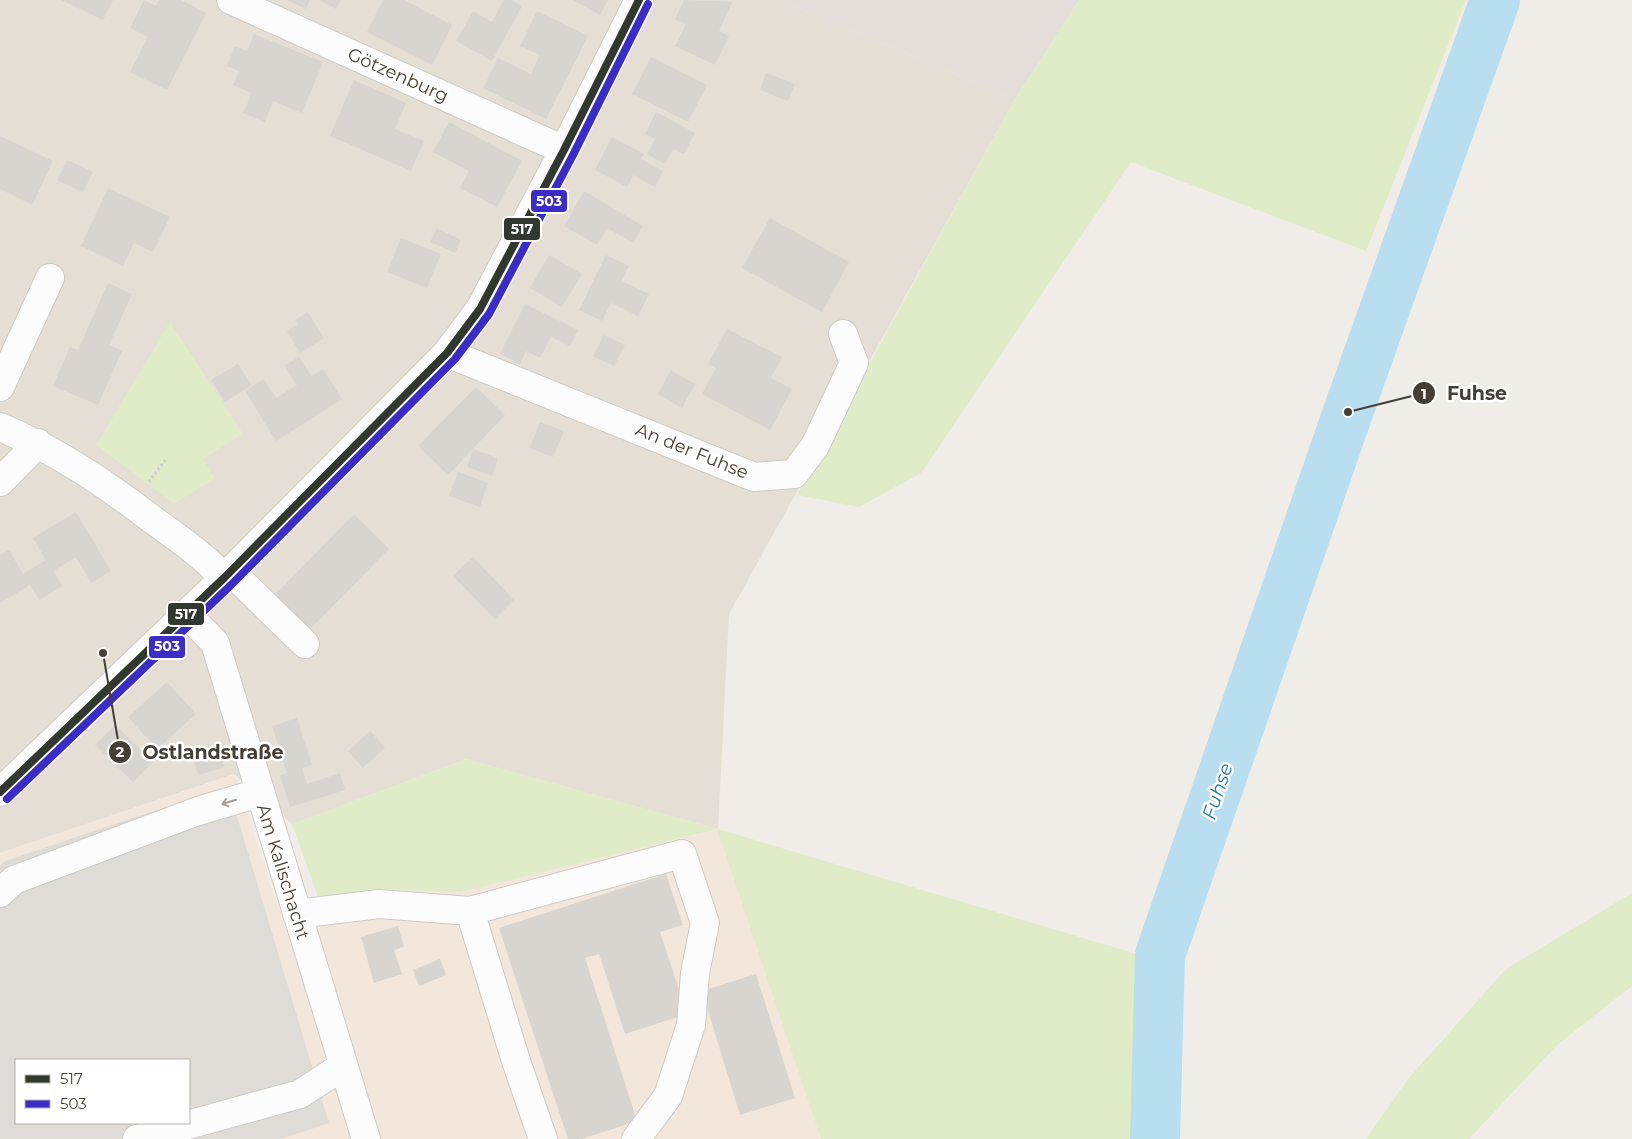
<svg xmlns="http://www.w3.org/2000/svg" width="1632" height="1139" font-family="Montserrat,sans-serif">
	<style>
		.residential { fill: #e4ded5 }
		.commercial { fill: #f3e7db; fill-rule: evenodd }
		.industrial { fill: #e3ded9 }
		.green { fill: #e0ebc8 }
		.parking { fill: #dfdcd8; fill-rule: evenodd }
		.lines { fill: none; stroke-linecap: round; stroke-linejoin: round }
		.river { stroke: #b8deef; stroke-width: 50 }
		.building { fill: #d8d4cf }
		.minor-casing { stroke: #cecbc6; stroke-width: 30 }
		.path { stroke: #d1cdca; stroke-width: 3; stroke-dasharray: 2.5 2.5; stroke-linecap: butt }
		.minor { stroke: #fdfcfc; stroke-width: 28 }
		.bus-1-casing { stroke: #fff; stroke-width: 11 }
		.bus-2-casing { stroke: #fff; stroke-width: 11 }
		.bus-1 { stroke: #31382f; stroke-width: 8 }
		.bus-2 { stroke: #3c2cc7; stroke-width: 8 }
		.oneway { stroke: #a29d98 }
		.labels { text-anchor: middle; stroke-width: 5; stroke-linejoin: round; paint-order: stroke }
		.street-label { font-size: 18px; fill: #463e35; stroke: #fff }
		.water-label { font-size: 19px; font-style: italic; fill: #287aa4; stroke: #fff }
		.leader { fill: none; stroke: #463e35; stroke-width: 2 }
		.callout-dot { fill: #463e35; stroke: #fff; stroke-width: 2 }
		.mark-label { font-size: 15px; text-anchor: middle; font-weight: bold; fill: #fff }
		.callout-label { font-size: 19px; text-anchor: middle; font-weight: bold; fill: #463e35; stroke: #fff; stroke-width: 5; stroke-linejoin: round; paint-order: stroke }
		.line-badge { stroke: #fff; stroke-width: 2 }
		.badge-label { font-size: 14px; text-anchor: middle; font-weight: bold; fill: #fff }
	</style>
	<rect width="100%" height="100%" fill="#f0ede8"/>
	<!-- residential -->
	<path class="residential" d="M0,0H780L1015,99L729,614L718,829L466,759L292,824L234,774L0,853Z"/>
	<!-- commercial -->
	<path class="commercial" d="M235,774L276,904L373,889L461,892L718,829L821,1139H0V853ZM16,1060H189V1123H16Z"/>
	<!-- industrial -->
	<path class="industrial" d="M780,0H1079L1015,99Z"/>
	<!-- green -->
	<path class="green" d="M1079,0H1466L1366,251L1131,162L921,473L859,507L797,495L1015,99Z
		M170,322L243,434L203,459L215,478L174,504L96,445Z
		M466,759L718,829L1147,957L1143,1139H821L717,829L461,892L373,889L318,897L292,824Z
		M1632,893V986L1557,1045L1469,1139H1366L1408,1079L1506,969Z"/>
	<!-- parking -->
	<path class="parking" d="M228,786L329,1123L281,1139H0V866L5,861ZM16,1060H189V1123H16Z"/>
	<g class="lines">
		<!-- river -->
		<path class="river" d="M1155,1139L1160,955L1348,412L1495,0"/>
	</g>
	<!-- building -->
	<path class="building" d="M61,0H113L103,20Z
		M144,0L156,6L159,0H181L206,13L167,90L130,72L148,37L130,28Z
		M287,0H310L306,9Z
		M320,0H341L336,9Z
		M383,0H404L452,25L432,65L367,32Z
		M504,0H511L522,6L492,61L456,41L473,11L492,22Z
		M573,0H608L600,15Z
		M684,0L732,2L719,31L729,36L715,65L675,46L686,24L675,19Z
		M537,11L588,36L546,119L483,88L498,58L531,74L540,55L520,46Z
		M254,34L323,62L302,113L273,101L265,122L243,113L252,93L233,85L239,71L227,66L235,46L247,51Z
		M651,57L707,85L688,122L632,94Z
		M766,73L795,84L788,101L760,90Z
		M354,80L406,103L395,129L424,141L411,171L330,136Z
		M656,112L695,133L684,154L673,149L665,164L647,154L655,139L645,134Z
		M449,122L522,161L497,207L460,188L469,171L433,152Z
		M0,136L53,161L32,205L0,189Z
		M612,137L644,154L641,159L663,171L655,187L633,175L627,187L595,170Z
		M67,160L93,172L83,192L57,180Z
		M108,188L170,217L153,252L134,243L123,266L81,246Z
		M584,191L643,226L633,243L607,228L597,245L564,226Z
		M770,218L849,262L822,312L742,268Z
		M437,228L461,240L455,253L430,242Z
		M401,238L441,254L427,288L387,272Z
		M549,255L582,274L562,307L530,288Z
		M606,255L629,266L622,281L649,294L638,316L611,303L602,321L579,310Z
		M108,283L132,294L109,345L122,351L98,405L53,386L70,347L78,350Z
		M525,304L578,330L570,346L551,337L540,358L526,351L520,364L500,354Z
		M308,312L324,338L300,353L287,331L298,324L295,320Z
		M727,329L782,357L771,378L792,389L770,430L702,394L716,368L708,364Z
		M604,335L625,345L614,366L593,356Z
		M299,357L311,376L323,369L342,399L276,441L245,391L264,379L276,398L297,385L284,366Z
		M238,364L252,385L225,402L211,380Z
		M671,370L695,384L682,408L658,394Z
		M476,387L505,415L448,475L418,446Z
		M540,422L564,431L553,457L530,448Z
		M473,449L498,458L492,476L467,467Z
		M458,472L488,483L480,507L449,496Z
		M76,512L111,571L91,583L76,557L53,571L62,586L39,600L30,585L0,603V555L9,550L23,574L46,560L33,538Z
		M354,514L389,549L308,631L273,597Z
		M473,557L514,600L495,619L453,576Z
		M167,682L196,714L157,749L128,717Z
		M297,718L312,765L302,768L307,784L340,773L345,790L290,807L280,775L287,773L272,726Z
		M115,725L153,762L133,782L95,745Z
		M370,731L385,748L363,768L348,751Z
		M220,754L224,767L199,775L194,762Z
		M666,874L683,925L660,932L687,1014L625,1034L599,954L585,958L637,1121L582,1139H568L499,928Z
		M398,926L404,947L394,950L402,974L374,983L361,937Z
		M440,959L446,975L419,986L413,970Z
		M756,974L795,1098L740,1115L702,991Z"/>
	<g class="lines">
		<defs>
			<path id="minor" d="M231,0L564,150
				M447,353L754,477L794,474L815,446L854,363L843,334
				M0,387L50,278
				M0,427C59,452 103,482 153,520C178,538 203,555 224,578
				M0,482L38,443
				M230,571L305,644
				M187,614L215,643L366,1139
				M0,792L224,578L447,353L480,309L564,150L639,0
				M0,893L14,880L198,811L259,793
				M470,911L516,1061L543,1139
				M297,914L379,904L470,911L682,854L705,923L695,973L691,1025L668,1096L636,1139
				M137,1139L300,1094L343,1066"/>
		</defs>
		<!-- minor casing -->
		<use href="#minor" class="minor-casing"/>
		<!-- path -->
		<path class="path" d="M149,482L166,459"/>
		<!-- minor -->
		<use href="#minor" class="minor"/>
		<defs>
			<path id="bus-1" d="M0,792L224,578L447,353L480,309L564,150L639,0"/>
			<path id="bus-2" d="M7,799L231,585L455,359L489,314L573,155L648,4"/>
		</defs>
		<!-- bus-1 casing -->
		<use href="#bus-1" class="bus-1-casing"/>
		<!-- bus-2 casing -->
		<use href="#bus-2" class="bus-2-casing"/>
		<!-- bus-1 -->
		<use href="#bus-1" class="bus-1"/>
		<!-- bus-2 -->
		<use href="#bus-2" class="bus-2"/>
	</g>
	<!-- one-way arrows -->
	<defs><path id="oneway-shaft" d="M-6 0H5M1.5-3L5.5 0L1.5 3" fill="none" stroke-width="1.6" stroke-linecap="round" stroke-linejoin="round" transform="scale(1.25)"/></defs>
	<use class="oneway" href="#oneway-shaft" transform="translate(229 802) rotate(163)"/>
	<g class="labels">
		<!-- street labels -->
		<g class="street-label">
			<text transform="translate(398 75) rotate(24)" y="6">Götzenburg</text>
			<text transform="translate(692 451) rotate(22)" y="6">An der Fuhse</text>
			<text transform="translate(283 872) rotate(73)" y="6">Am Kalischacht</text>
		</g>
		<!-- water labels -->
		<g class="water-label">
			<text transform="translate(1217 791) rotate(-71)" y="7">Fuhse</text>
		</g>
	</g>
	<!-- callouts -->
	<path class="leader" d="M1348 412L1424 393M103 653L120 752"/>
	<g class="callout-dot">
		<circle cx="1348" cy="412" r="5"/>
		<circle cx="103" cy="653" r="5"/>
		<circle cx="1424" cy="393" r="12"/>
		<circle cx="120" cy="752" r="12"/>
	</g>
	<g class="mark-label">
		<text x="1424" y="399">1</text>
		<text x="120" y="757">2</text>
	</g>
	<g class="callout-label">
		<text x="1477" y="400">Fuhse</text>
		<text x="213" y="759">Ostlandstraße</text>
	</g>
	<g class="line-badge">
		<rect x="530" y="189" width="38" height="24" rx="5" fill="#3c2cc7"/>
		<rect x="503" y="217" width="38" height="24" rx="5" fill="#31382f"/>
		<rect x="167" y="602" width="38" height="24" rx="5" fill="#31382f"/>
		<rect x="148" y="635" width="38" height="24" rx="5" fill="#3c2cc7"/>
	</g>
	<g class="badge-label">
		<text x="549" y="206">503</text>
		<text x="522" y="234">517</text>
		<text x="186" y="619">517</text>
		<text x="167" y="651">503</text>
	</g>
	<!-- legend -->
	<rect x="15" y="1059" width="175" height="65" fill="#ffffff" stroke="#b5b2ae"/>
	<rect x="25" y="1075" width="25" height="8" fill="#31382f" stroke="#b5b2ae"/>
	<text x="60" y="1084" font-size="15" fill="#463e35">517</text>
	<rect x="25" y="1100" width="25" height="8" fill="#3c2cc7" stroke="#b5b2ae"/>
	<text x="60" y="1109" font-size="15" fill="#463e35">503</text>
</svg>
